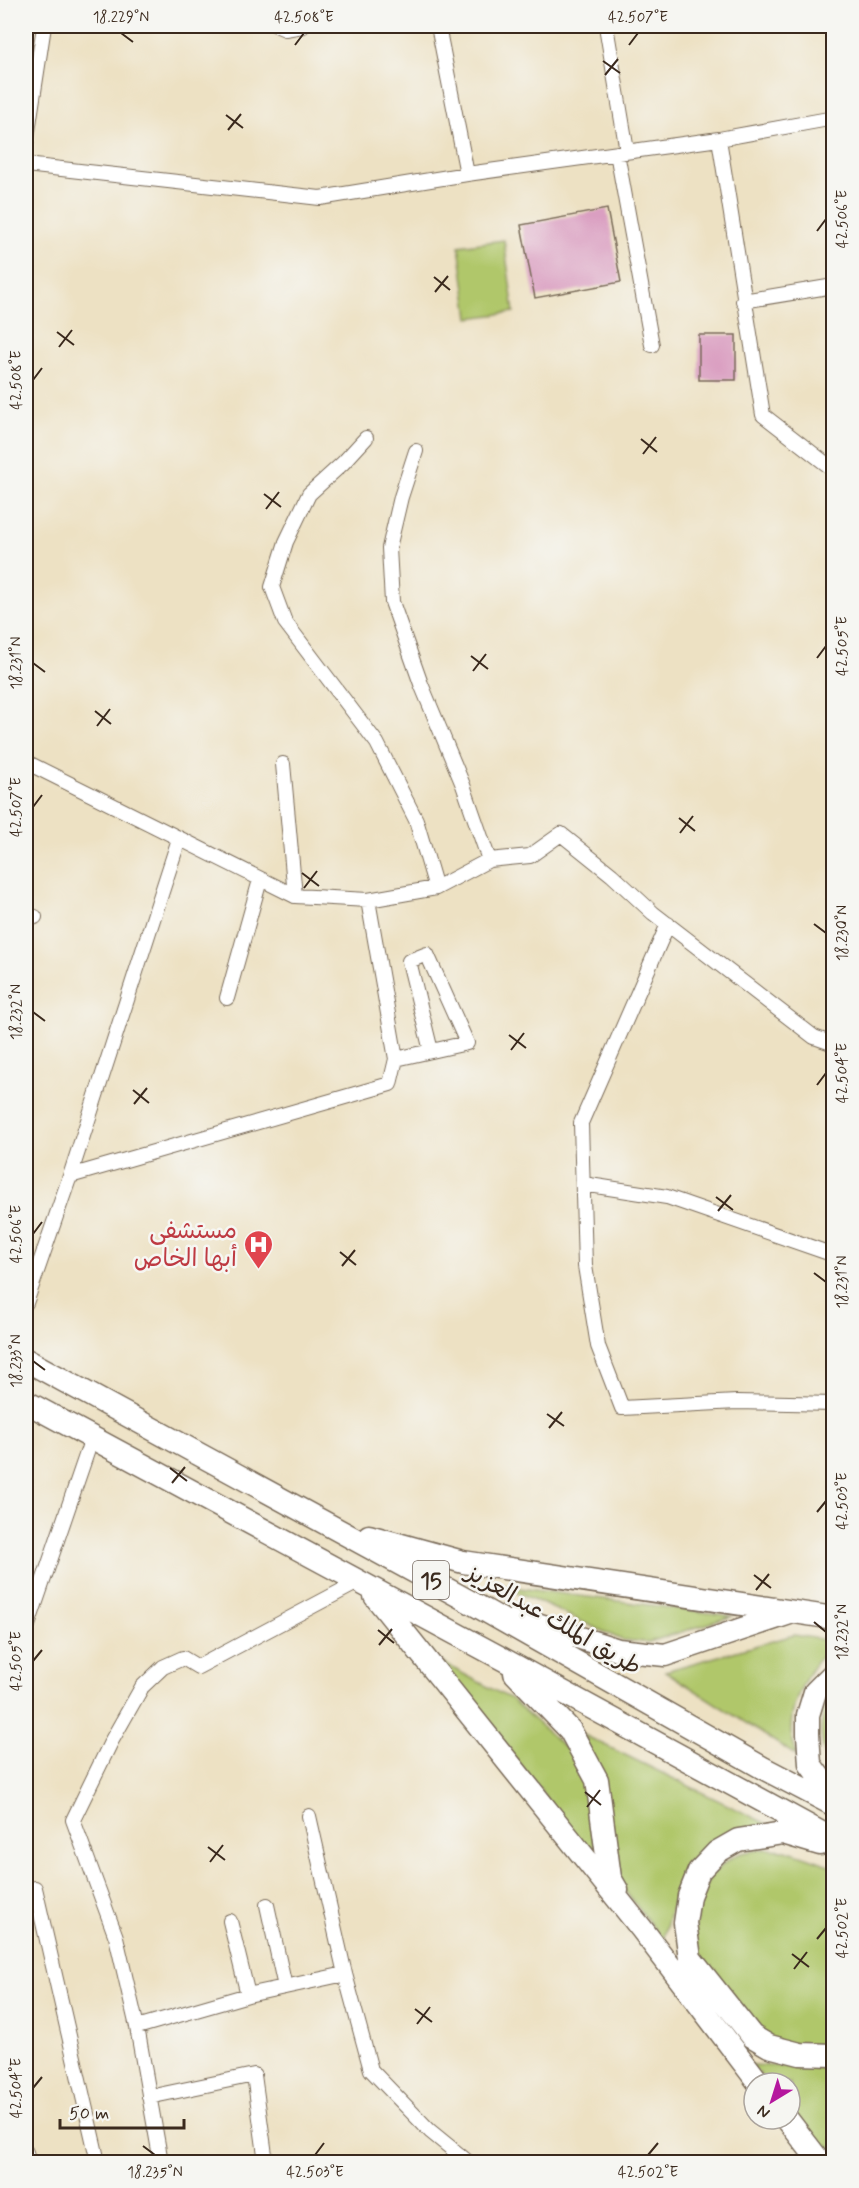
<svg xmlns="http://www.w3.org/2000/svg" width="859" height="2188" font-family="Mynerve,'Playpen Sans Arabic',sans-serif">
	<style>
		.green { fill: #b0c76b; stroke: #767844; stroke-width: 1.5 }
		.building { fill: #da9fc1 }
		.lines { fill: none; stroke-linecap: round; stroke-linejoin: round }
		.minor-casing { stroke: #796a58; stroke-width: 16 }
		.trunk-casing { stroke: #796a58; stroke-width: 25 }
		.minor { stroke: #fff; stroke-width: 14 }
		.trunk { stroke: #fff; stroke-width: 22 }
		.ticks { fill: none; stroke: #3b2a1e; stroke-width: 2 }
		.labels { text-anchor: middle; stroke-width: 5; stroke-linejoin: round; paint-order: stroke }
		.shield { fill: #f6f6f2; stroke: #73675e; stroke-width: 1.5 }
		.shield-label { font-size: 22px; font-weight: bold; fill: #3b2a1e }
		.health-label { font-size: 24px; fill: #be3a42; stroke: #f6f6f2; text-anchor: end }
		.street-label { font-size: 24px; fill: #3b2a1e; stroke: #f6f6f2 }
		.neatline { fill: none; stroke: #3b2a1e; stroke-width: 2 }
		.ticks-label { font-size: 15px; text-anchor: middle; fill: #3b2a1e }
	</style>
	<rect width="100%" height="100%" fill="#f6f6f2"/>
	<filter id="ink" filterUnits="userSpaceOnUse"><feTurbulence type="fractalNoise" baseFrequency=".0167" numOctaves="2"/><feDisplacementMap in="SourceGraphic" scale="12" xChannelSelector="R" yChannelSelector="G"/><feConvolveMatrix kernelMatrix="1 2 1 2 8 2 1 2 1" color-interpolation-filters="sRGB"/></filter>
	<filter id="wash" filterUnits="userSpaceOnUse"><feTurbulence type="fractalNoise" baseFrequency=".008" numOctaves="4" result="noise"/><feDisplacementMap in="SourceGraphic" scale="24" xChannelSelector="R" yChannelSelector="G"/><feGaussianBlur stdDeviation="1.35" result="paint"/><feColorMatrix in="noise" values="0 0 0 0 0 0 0 0 0 0 0 0 0 0 0 0 0 1.4 0 .05"/><feComposite in="paint" operator="in"/></filter>
	<g filter="url(#wash)">
		<rect width="100%" height="100%" fill="#ede1c3"/>
		<!-- green -->
		<path class="green" d="M504,240L514,312L469,318L459,246Z
			M504,1586L733,1616L649,1642L622,1640Z
			M794,1635L834,1641L833,1644C812,1662 791,1699 791,1728C790,1737 795,1747 797,1756L665,1671Z
			M441,1662L511,1699L583,1764L590,1781L596,1862Z
			M833,1695V1776C824,1759 818,1734 823,1716C824,1709 830,1701 833,1695Z
			M584,1735L771,1826C755,1830 736,1832 721,1838C681,1853 672,1904 663,1940L621,1886Z
			M764,1849L786,1850L833,1866V2048L784,2045L750,2026L693,1952C697,1911 696,1878 736,1855C744,1851 756,1851 764,1849Z
			M752,2065L822,2068L833,2065V2162H828L790,2114V2083H766Z"/>
		<g id="blocks">
			<!-- building -->
			<path class="building" d="M607,209L621,282L535,298L521,225Z
				M699,335H736V380H699Z"/>
		</g>
	</g>
	<g filter="url(#ink)">
		<use href="#blocks" fill-opacity="0" stroke="#796a58" stroke-width="1.5"/>
		<g class="lines">
			<defs>
				<path id="minor" d="M278,26L285,29L303,26
					M438,26L467,174
					M606,26L627,151
					M719,139L763,415L834,470
					M26,144L44,26
					M617,153L652,345
					M26,165L320,198L467,174L719,139L834,118
					M743,301L834,286
					M366,438L343,463L309,494L286,542L272,587L285,622L377,743L416,820L436,888
					M416,451L401,497L389,548L392,602L421,684L463,785L489,860
					M26,762L295,896L368,900L436,888L489,860L530,856L561,834L612,875L653,913L814,1037L834,1044
					M283,764L295,896
					M368,900L396,1059
					M26,914L35,917
					M668,924L581,1123L585,1266L598,1346L622,1408L737,1402L834,1404
					M227,998L260,880
					M70,1176L390,1084L396,1059L467,1043L427,954L409,961L431,1051
					M583,1184L667,1197L834,1255
					M26,1303L70,1176L179,839
					M26,1631L92,1438
					M309,1816L345,1974L371,2070L430,2131L468,2162
					M35,1888L98,2162
					M267,1905L285,1987
					M230,1921L248,1995
					M137,2027L248,1995L345,1974
					M149,2097L254,2075L266,2162
					M26,2152L28,2162
					M161,2162L137,2027L116,1937L73,1820L112,1740L142,1687L163,1667L183,1658L198,1667L358,1582"/>
				<path id="trunk" d="M26,1360L472,1603L763,1768L834,1805
					M26,1402L499,1657L834,1840
					M369,1536L463,1562L834,1618
					M375,1596L641,1928L759,2083
					M518,1618L618,1650L665,1655L790,1613
					M515,1673L570,1730L597,1780L610,1878L617,1890
					M834,1673L815,1692L808,1715V1734L810,1764L834,1797
					M820,1844L783,1833L738,1840L717,1852L699,1871L689,1896L685,1923L690,1958L752,2036L769,2046L800,2054L834,2055
					M787,2119L820,2162"/>
			</defs>
			<!-- minor casing -->
			<use href="#minor" class="minor-casing"/>
			<!-- trunk casing -->
			<use href="#trunk" class="trunk-casing"/>
			<!-- minor -->
			<use href="#minor" class="minor"/>
			<!-- trunk -->
			<use href="#trunk" class="trunk"/>
		</g>
	</g>
	<!-- ticks -->
	<path class="ticks" d="M121,33L133,42M295,45L304,33M629,45L638,33M603,61L620,73M605,75L618,59M226,115L243,128M228,130L241,114M817,231L826,219M434,277L450,290M435,292L448,276M57,332L74,345M59,347L72,330M33,380L42,368M641,439L657,452M643,454L656,437M264,494L281,507M266,509L279,492M471,656L488,669M817,658L826,646M33,663L45,672M473,671L486,654M95,711L111,724M97,726L110,709M33,807L42,795M679,818L695,831M680,833L693,816M302,873L319,886M304,888L317,871M814,924L826,933M33,1012L45,1021M509,1035L526,1048M511,1050L524,1033M817,1085L826,1073M133,1090L149,1103M134,1104L147,1088M716,1197L733,1210M718,1211L731,1195M33,1234L42,1222M340,1252L356,1265M342,1266L355,1250M814,1273L826,1282M33,1361L45,1370M547,1414L564,1426M549,1428L562,1412M170,1468L187,1481M172,1483L185,1467M817,1512L826,1501M754,1575L771,1588M756,1590L769,1574M814,1622L826,1632M378,1630L394,1643M379,1645L392,1629M33,1661L42,1650M585,1792L601,1805M587,1807L600,1790M208,1847L225,1860M210,1862L223,1845M817,1939L826,1928M792,1954L809,1967M794,1969L807,1952M415,2009L432,2022M417,2024L430,2007M33,2088L42,2077M143,2146L155,2155M315,2155L324,2143M648,2155L658,2143"/>
	<!-- icons -->
	<defs>
		<symbol id="hospital-pin" viewBox="-11 -11 22 30"><path d="M0 17L-7.5 6A9.5 9.5 0 1 1 7.5 6Z" fill="#e0444e" stroke="#f6f6f2"/><path d="M-5-5h3v3.5h4V-5h3V5h-3V1.5h-4V5h-3Z" fill="#fff"/></symbol>
	</defs>
	<g fill-rule="evenodd">
		<use href="#hospital-pin" x="242" y="1228" width="33" height="45"/>
	</g>
	<g class="labels">
		<!-- shield labels -->
		<rect class="shield" x="413" y="1561" width="36" height="38" rx="4.5"/>
		<g class="shield-label">
			<text x="431" y="1588">15</text>
		</g>
		<!-- health labels -->
		<g class="health-label">
			<text x="237" y="1238">مستشفى<tspan x="237" dy="28">أبها الخاص</tspan></text>
		</g>
		<!-- street labels -->
		<g class="street-label">
			<text transform="translate(554 1619) rotate(30)" y="8">طريق الملك عبدالعزيز</text>
		</g>
	</g>
	<!-- margin -->
	<rect width="859" height="2188" fill="none" stroke="#f6f6f2" stroke-width="66"/>
	<!-- north arrow -->
	<g transform="translate(772 2101) rotate(218)"><circle r="28" fill="#f6f6f2" stroke="#aba49d" stroke-width="1.5"/>
	<path d="M0-4.5L10 22L0 15L-10 22Z" fill="#b5179e"/>
	<text y="-9" font-size="16" font-weight="bold" text-anchor="middle" fill="#3b2a1e">N</text>
	</g>
	<!-- scale -->
	<path d="M60 2119v9h124v-9" fill="none" stroke="#3b2a1e" stroke-width="3"/>
	<text x="69" y="2119" font-size="18" fill="#3b2a1e" stroke="#f6f6f2" stroke-width="4.5" paint-order="stroke">50 m</text>
	<rect x="33" y="33" width="793" height="2122" class="neatline"/>
	<g class="ticks-label">
		<text x="121" y="22">18.229°N</text>
		<text x="304" y="22">42.508°E</text>
		<text x="638" y="22">42.507°E</text>
		<text transform="translate(842 219) rotate(-90)" y="5">42.506°E</text>
		<text transform="translate(16 380) rotate(-90)" y="5">42.508°E</text>
		<text transform="translate(842 646) rotate(-90)" y="5">42.505°E</text>
		<text transform="translate(16 663) rotate(-90)" y="5">18.231°N</text>
		<text transform="translate(16 807) rotate(-90)" y="5">42.507°E</text>
		<text transform="translate(842 933) rotate(-90)" y="5">18.230°N</text>
		<text transform="translate(16 1012) rotate(-90)" y="5">18.232°N</text>
		<text transform="translate(842 1073) rotate(-90)" y="5">42.504°E</text>
		<text transform="translate(16 1234) rotate(-90)" y="5">42.506°E</text>
		<text transform="translate(842 1282) rotate(-90)" y="5">18.231°N</text>
		<text transform="translate(16 1361) rotate(-90)" y="5">18.233°N</text>
		<text transform="translate(842 1501) rotate(-90)" y="5">42.503°E</text>
		<text transform="translate(842 1632) rotate(-90)" y="5">18.232°N</text>
		<text transform="translate(16 1661) rotate(-90)" y="5">42.505°E</text>
		<text transform="translate(842 1928) rotate(-90)" y="5">42.502°E</text>
		<text transform="translate(16 2088) rotate(-90)" y="5">42.504°E</text>
		<text x="155" y="2177">18.235°N</text>
		<text x="315" y="2177">42.503°E</text>
		<text x="648" y="2177">42.502°E</text>
	</g>
</svg>
